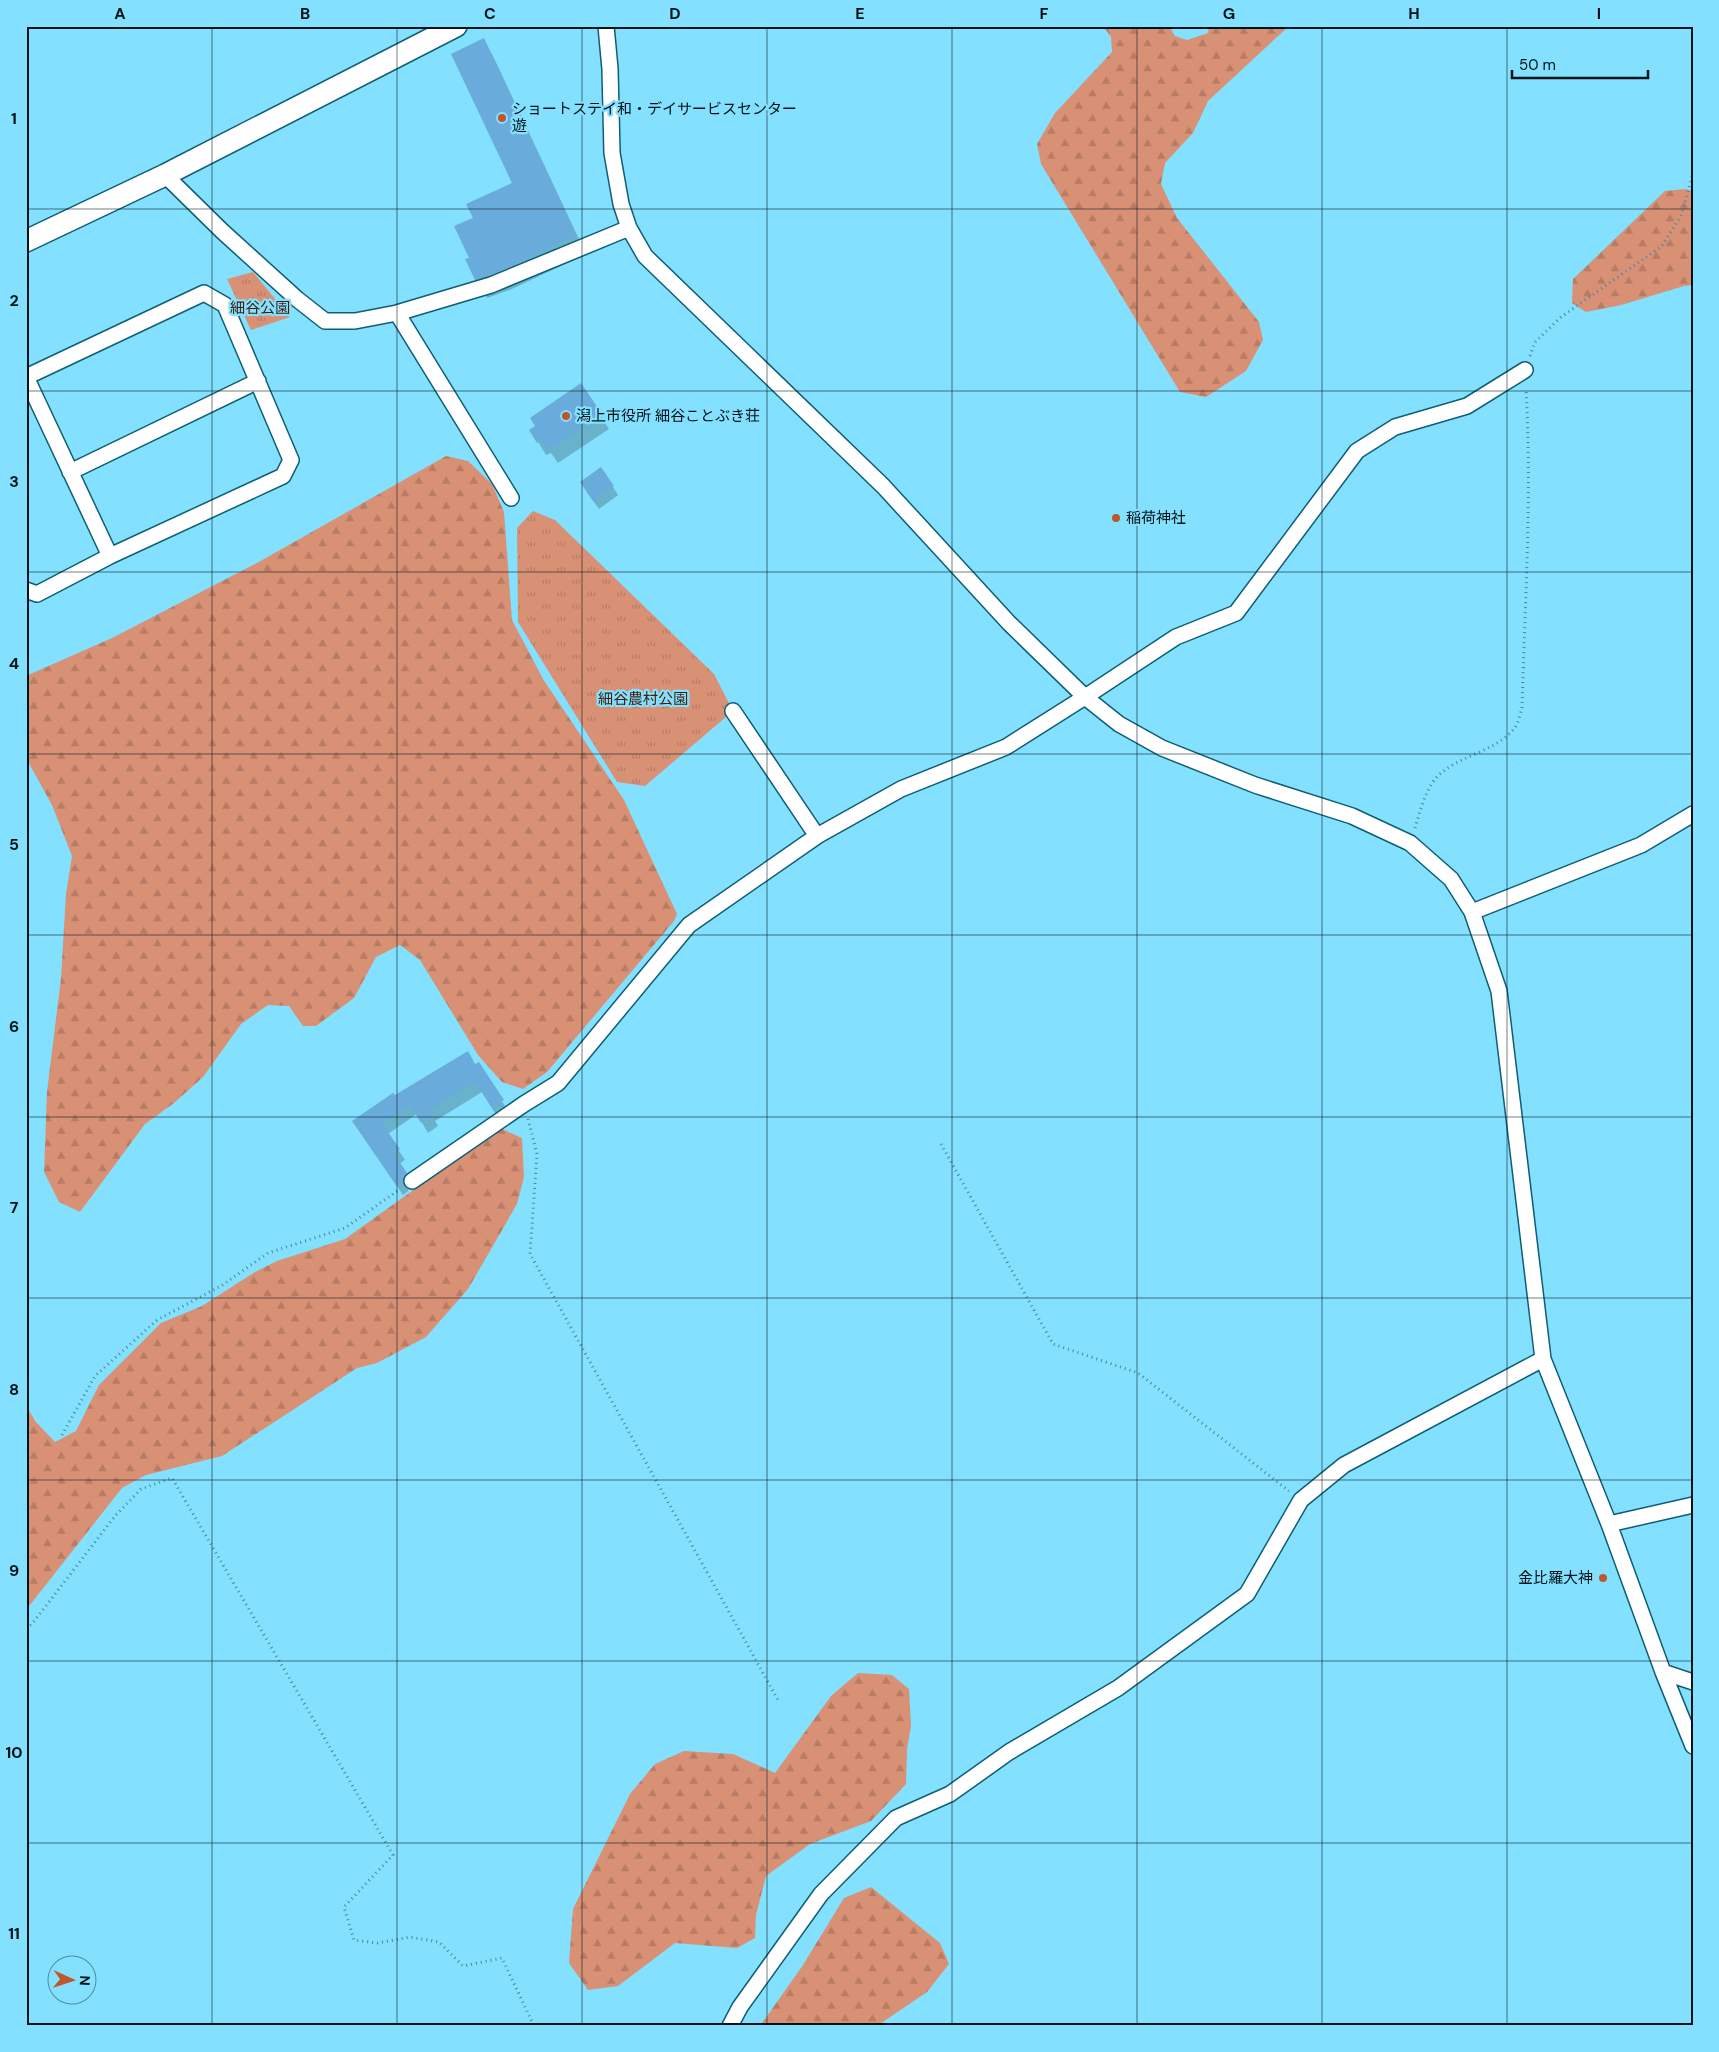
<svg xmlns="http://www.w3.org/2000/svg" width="1719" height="2052" font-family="'DM Sans','Noto Sans JP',sans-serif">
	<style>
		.forest { fill: url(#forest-firs) }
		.park { fill: url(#park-tufts) }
		.shadow { fill: #0003 }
		.building { fill: #69abdb }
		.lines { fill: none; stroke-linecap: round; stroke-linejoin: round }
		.street-casing { stroke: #0e5e74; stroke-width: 18 }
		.secondary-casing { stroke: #0e5e74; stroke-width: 24 }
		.path { stroke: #4b879a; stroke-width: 3; stroke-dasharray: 1 4; stroke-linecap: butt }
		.street { stroke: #fff; stroke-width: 15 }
		.secondary { stroke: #fff; stroke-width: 21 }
		.grid { fill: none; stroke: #011218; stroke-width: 1; stroke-opacity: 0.55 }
		.poi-dot { fill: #be572c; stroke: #83e0fe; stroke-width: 2 }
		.labels { text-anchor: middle; stroke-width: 4.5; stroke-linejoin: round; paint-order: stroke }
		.poi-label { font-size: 15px; fill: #011218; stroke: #83e0fe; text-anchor: start }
		.park-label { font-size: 15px; fill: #461c0b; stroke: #83e0fe }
		.neatline { fill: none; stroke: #011218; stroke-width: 2 }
		.grid-label { font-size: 16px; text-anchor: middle; font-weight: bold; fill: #011218 }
	</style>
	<defs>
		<pattern id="forest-firs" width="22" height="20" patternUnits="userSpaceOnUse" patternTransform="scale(1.25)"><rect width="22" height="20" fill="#d99176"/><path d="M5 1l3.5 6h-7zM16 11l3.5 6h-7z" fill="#b87c65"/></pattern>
		<pattern id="park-tufts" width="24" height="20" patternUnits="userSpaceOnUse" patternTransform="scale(1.25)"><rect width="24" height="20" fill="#d99176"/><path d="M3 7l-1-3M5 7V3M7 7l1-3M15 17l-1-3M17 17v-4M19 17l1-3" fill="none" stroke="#b87c65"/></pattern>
	</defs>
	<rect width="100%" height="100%" fill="#83e0fe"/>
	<!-- forest -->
	<path class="forest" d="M1103,26H1169L1175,36L1187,40L1208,33L1209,26H1289L1208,101L1193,133L1165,163L1161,184L1177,218L1259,322L1263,340L1246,371L1206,397L1180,392L1041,164L1037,144L1055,113L1112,52L1111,37Z
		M1685,189L1693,191V285L1684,286L1621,305L1586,312L1572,303L1573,279L1665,191Z
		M446,456L468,461L492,484L504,512L512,620L543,679L624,800L677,914L674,921L547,1072L523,1089L502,1082L478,1055L420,960L400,945L376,957L354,998L316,1026H303L289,1006L268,1005L241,1024L203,1077L174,1103L145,1124L80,1212L59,1202L44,1172L47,1092L61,978L66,894L72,856L52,805L26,758V676L112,638L257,563Z
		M500,1128L522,1138L524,1177L517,1204L468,1289L426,1337L377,1363L357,1368L222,1456L146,1475L122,1488L26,1610V1405L35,1421L55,1442L76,1431L99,1385L161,1323L202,1306L255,1272L277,1261L345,1239Z
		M858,1673L892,1675L909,1689L911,1726L907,1749L906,1784L871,1821L810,1844L766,1876L756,1915L755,1938L737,1948L675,1943L618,1986L588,1990L569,1963L573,1909L630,1794L655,1764L684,1751L733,1754L775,1773L831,1696Z
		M871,1887L940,1943L949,1964L927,1992L877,2026H760L803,1965L844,1898Z"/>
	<!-- park -->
	<path class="park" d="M253,272L290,317L251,330L227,279Z
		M533,511L555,520L714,674L733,711L645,786L617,782L518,622L517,528Z"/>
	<!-- shadow -->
	<path class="shadow" d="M484,40L494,58L586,254L512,289L487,298L476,279L474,218L513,183Z
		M581,385L609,429L558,463L551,453L546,455L531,430Z
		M601,469L618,495L599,509L586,491Z
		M479,1063L508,1111L498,1118L482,1092L435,1121L438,1126L428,1133L417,1114L388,1134L405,1160L399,1164L412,1184L408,1191L403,1195L360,1132L394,1097Z"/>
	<!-- building -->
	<path class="building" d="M484,38L576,235L501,271L475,280L465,259L469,258L454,226L473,218L466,204L512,183L451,54Z
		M581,383L602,414L549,450L542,440L537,443L529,430L535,426L530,418Z
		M601,467L614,486L593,501L580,482Z
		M468,1051L475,1064L479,1062L504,1100L492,1108L475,1082L430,1110L434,1115L421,1123L410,1105L382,1124L400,1149L394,1154L407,1173L403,1180L396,1185L352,1121L393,1093L395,1095Z"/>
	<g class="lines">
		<defs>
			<path id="street" d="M606,26L610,69L612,153L621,204L629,228L645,256L883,486L1009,623L1085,697L1119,724L1162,748L1255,785L1352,816L1410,843L1451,879L1472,912L1499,991L1543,1359L1609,1524L1663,1672L1693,1746
				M165,175L222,231L297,299L325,321H355L397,313L491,285L629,228
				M397,313L511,498
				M26,377L204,293L225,305L291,460L283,476L110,556L37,594L26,590
				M26,377L110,556
				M70,472L258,381
				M733,711L817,836
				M1472,912L1641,845L1693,814
				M412,1181L524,1104L558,1083L689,925L817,836L901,789L1006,747L1085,697L1176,637L1236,613L1357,451L1395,427L1467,406L1525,370
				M1609,1524L1693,1505
				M1663,1672L1693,1682
				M730,2026L740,2007L821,1894L896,1818L950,1794L1009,1752L1118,1688L1247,1594L1301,1500L1344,1465L1543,1359"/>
			<path id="secondary" d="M26,241L165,175L456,26"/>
		</defs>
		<!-- street casing -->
		<use href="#street" class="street-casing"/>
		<!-- secondary casing -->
		<use href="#secondary" class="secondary-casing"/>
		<!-- path -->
		<path class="path" d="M1530,356L1535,342L1561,317L1662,246L1682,214L1693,173
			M1415,828C1420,812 1425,791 1436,778C1457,755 1494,753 1514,729C1518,724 1520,715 1522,708C1525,602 1532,495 1526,389
			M528,1119L537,1154L530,1254L778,1700
			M941,1144L1053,1344L1138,1373L1289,1491
			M62,1435L95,1376L157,1320L221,1286L268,1253L345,1228L400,1189
			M26,1628L32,1624L115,1516L141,1489L172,1478L393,1855L344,1907L354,1940L378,1943L410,1937L439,1942L463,1966L502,1958L534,2026"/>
		<!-- street -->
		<use href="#street" class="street"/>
		<!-- secondary -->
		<use href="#secondary" class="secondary"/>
	</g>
	<!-- grid -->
	<path class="grid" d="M212,26V2026M397,26V2026M582,26V2026M767,26V2026M952,26V2026M1137,26V2026M1322,26V2026M1507,26V2026M26,209H1693M26,391H1693M26,572H1693M26,754H1693M26,935H1693M26,1117H1693M26,1298H1693M26,1480H1693M26,1661H1693M26,1843H1693"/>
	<!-- markers -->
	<g class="poi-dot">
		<circle cx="502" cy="118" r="5"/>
		<circle cx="566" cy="416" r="5"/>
		<circle cx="1116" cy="518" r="5"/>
		<circle cx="1603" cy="1578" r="5"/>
	</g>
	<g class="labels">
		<!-- poi labels -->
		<g class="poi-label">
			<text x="512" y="114">ショートステイ和・デイサービスセンター<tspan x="512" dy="17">遊</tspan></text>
			<text x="576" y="421">潟上市役所 細谷ことぶき荘</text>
			<text x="1126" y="523">稲荷神社</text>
			<text x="1593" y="1583" text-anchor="end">金比羅大神</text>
		</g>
		<!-- park labels -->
		<g class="park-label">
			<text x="260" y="313">細谷公園</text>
			<text x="643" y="704">細谷農村公園</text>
		</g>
	</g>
	<!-- border -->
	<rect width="1719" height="2052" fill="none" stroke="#83e0fe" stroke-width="55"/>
	<!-- north arrow -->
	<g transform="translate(72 1980) rotate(93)"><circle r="24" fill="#83e0fe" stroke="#4f8ea2"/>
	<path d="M0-4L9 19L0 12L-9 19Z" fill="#be572c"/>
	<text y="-8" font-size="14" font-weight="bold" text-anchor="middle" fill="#011218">N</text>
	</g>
	<!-- scale -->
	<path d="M1512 70v8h136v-8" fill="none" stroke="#011218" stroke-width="2.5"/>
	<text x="1519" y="70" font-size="15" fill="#011218" stroke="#83e0fe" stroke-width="4" paint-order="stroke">50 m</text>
	<rect x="28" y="28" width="1664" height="1996" class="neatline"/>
	<g class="grid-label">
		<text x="120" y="19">A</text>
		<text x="305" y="19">B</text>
		<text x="490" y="19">C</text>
		<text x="675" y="19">D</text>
		<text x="860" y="19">E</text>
		<text x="1044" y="19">F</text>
		<text x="1229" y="19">G</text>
		<text x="1414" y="19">H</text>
		<text x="1599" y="19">I</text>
		<text x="14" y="124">1</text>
		<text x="14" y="306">2</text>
		<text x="14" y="487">3</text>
		<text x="14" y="669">4</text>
		<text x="14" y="850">5</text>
		<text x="14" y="1032">6</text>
		<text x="14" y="1213">7</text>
		<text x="14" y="1395">8</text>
		<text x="14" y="1576">9</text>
		<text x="14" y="1758">10</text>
		<text x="14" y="1939">11</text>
	</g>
</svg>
